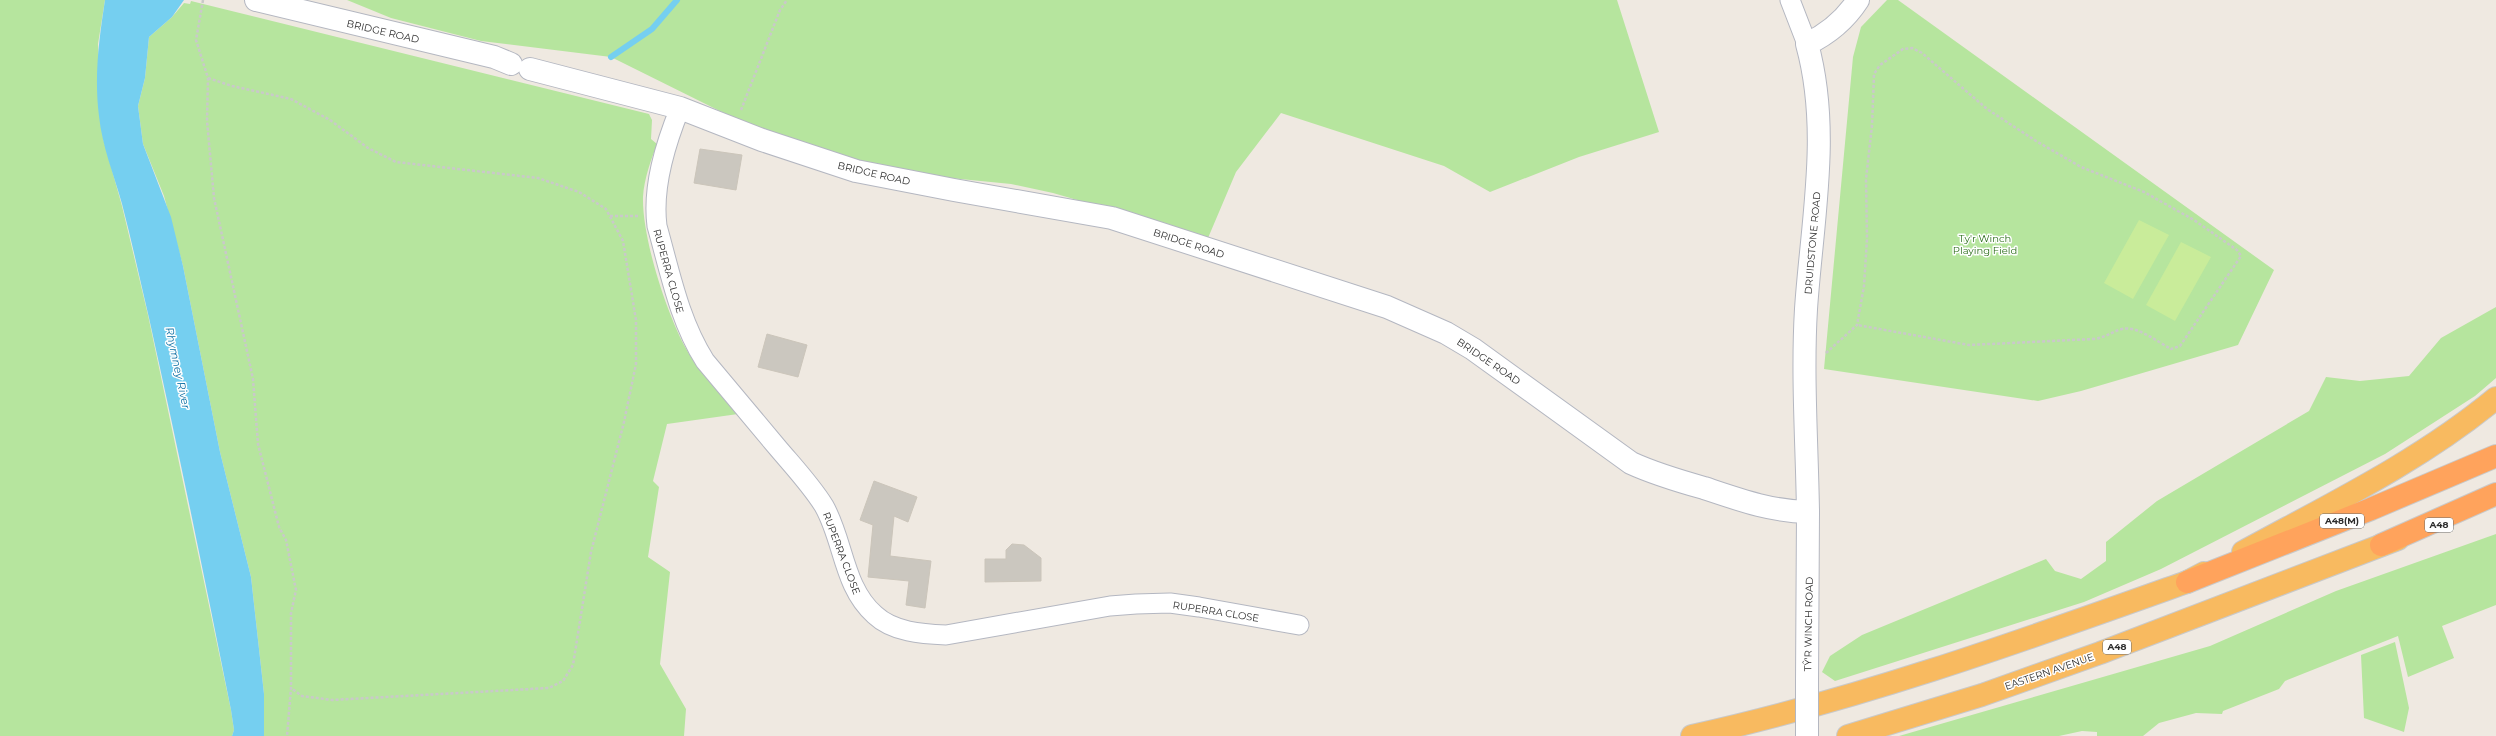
<svg xmlns="http://www.w3.org/2000/svg" width="2496" height="736" font-family="Montserrat,sans-serif">
	<style>
		.green { fill: #b6e59e }
		.pitch { fill: #c9ec9a }
		.water { fill: #75cff0 }
		.lines { fill: none; stroke-linecap: round; stroke-linejoin: round }
		.stream { stroke: #75cff0; stroke-width: 6 }
		.building { fill: #cbc7bf; stroke: #cbc5ba }
		.minor-casing { stroke: #b4b7c1; stroke-width: 21 }
		.tertiary-casing { stroke: #b4b7c1; stroke-width: 24 }
		.secondary-casing { stroke: #b4b7c1; stroke-width: 24 }
		.trunk-casing { stroke: #c9c9c9; stroke-width: 24 }
		.motorway-casing { stroke: #c9c9c9; stroke-width: 24 }
		.path { stroke: #c9c9c9; stroke-width: 2.5; stroke-dasharray: 3 2; stroke-linecap: butt }
		.minor { stroke: #fff; stroke-width: 19 }
		.tertiary { stroke: #fff; stroke-width: 22 }
		.secondary { stroke: #fff; stroke-width: 22 }
		.trunk { stroke: #f8ba60; stroke-width: 22 }
		.motorway { stroke: #ffa35c; stroke-width: 22 }
		.secondary-bridge-casing { stroke: #b4b7c1; stroke-width: 24; stroke-linecap: butt }
		.secondary-bridge { stroke: #fff; stroke-width: 22 }
		.labels { text-anchor: middle; stroke-width: 3; stroke-linejoin: round; paint-order: stroke }
		.shield { fill: #fff; stroke: #6d6d6d; stroke-width: 1 }
		.shield-label { font-size: 9px; font-weight: bold; fill: #2e2e2e }
		.street-label { font-size: 10px; fill: #2e2e2e; stroke: #fff }
		.park-label { font-size: 10px; fill: #2c6e1b; stroke: #fff }
		.water-label { font-size: 11px; font-style: italic; fill: #0d6fa3; stroke: #fff }
	</style>
	<rect width="100%" height="100%" fill="#efe9e1"/>
	<!-- green -->
	<path class="green" d="M0,0H105L98,44L103,138L122,206L148,315L231,710L234,730L232,736H0Z
		M347,0H1617L1659,132L1579,157L1490,192L1444,166L1281,113L1236,172L1208,238L1053,193L1011,184L910,174L841,160L754,128L611,57L481,41L391,18Z
		M1887,0H1898L2274,270L2238,345L2081,391L2038,401L1824,369L1853,57L1861,27Z
		M191,1L649,114L652,120L651,139L657,144C651,160 644,179 643,197C642,237 665,308 684,345C697,370 719,393 738,414L667,424L653,481L659,487L648,557L670,572L660,664L686,709L684,736H264V694L251,577L220,452L183,266L164,196L143,144L138,106L145,78L149,37L172,17L184,3L190,4Z
		M2496,307V378L2475,396L2385,454L2161,569L2084,602L1835,681L1822,672L1830,656L1862,635L2046,559L2055,571L2081,579L2106,561V542L2157,501L2309,411L2326,377L2360,381L2409,376L2441,338Z
		M2496,534V605L2442,626L2454,658L2408,677L2398,636L2285,681L2279,689L2223,711L2222,714L2196,713L2159,723L2143,736H2097V732L2082,731L2059,736H1899L2210,646L2336,591Z
		M2395,642L2409,708L2404,732L2364,718L2361,655Z"/>
	<!-- pitch -->
	<path class="pitch" d="M2139,220L2169,235L2133,299L2104,283Z
		M2181,242L2211,257L2175,321L2146,305Z"/>
	<!-- water -->
	<path class="water" d="M105,0H184L172,17L149,37L145,78L138,106L143,144L171,217L183,266L220,452L251,577L264,694V736H232L234,730L231,710C205,579 178,448 149,318C140,280 132,242 122,204C114,175 102,146 99,116C94,77 99,39 105,0Z"/>
	<g class="lines">
		<!-- stream -->
		<path class="stream" d="M611,57L652,29L677,0"/>
	</g>
	<!-- building -->
	<path class="building" d="M700,149L742,155L736,190L694,183Z
		M767,334L807,345L798,377L758,367Z
		M874,481L917,497L908,522L894,516L890,556L931,561L925,608L906,605L909,581L868,577L873,525L860,520Z
		M1012,544L1024,545L1041,558V581L985,582V559H1006V550Z"/>
	<g class="lines">
		<defs>
			<path id="minor" d="M1790,0L1807,44
				M680,108C665,145 652,187 657,226C670,272 679,320 705,361C729,390 753,418 777,447C793,466 811,485 824,506C844,541 843,587 875,615C893,632 922,634 946,635L1110,606L1136,604L1170,603L1199,607L1299,625"/>
			<path id="tertiary" d="M1808,512C1807,445 1802,376 1806,309C1812,220 1831,131 1807,44C1828,34 1845,20 1858,0"/>
			<path id="secondary" d="M256,0L494,57L511,64
				M530,69L680,108L762,140L856,171L954,190L1112,218L1387,307L1446,333L1473,349L1631,463C1655,474 1679,481 1704,488C1740,500 1770,511 1808,512L1807,681"/>
			<path id="trunk" d="M2243,552C2329,505 2420,461 2496,398
				M1692,736C1861,699 2024,640 2187,582L2204,573
				M1848,736L1982,695L2100,653L2398,539"/>
			<path id="motorway" d="M2381,545L2496,494
				M2187,582L2371,509L2496,456"/>
		</defs>
		<!-- minor casing -->
		<use href="#minor" class="minor-casing"/>
		<!-- tertiary casing -->
		<use href="#tertiary" class="tertiary-casing"/>
		<!-- secondary casing -->
		<use href="#secondary" class="secondary-casing"/>
		<!-- trunk casing -->
		<use href="#trunk" class="trunk-casing"/>
		<!-- motorway casing -->
		<use href="#motorway" class="motorway-casing"/>
		<!-- path -->
		<path class="path" d="M203,0L196,40L208,78L207,121L214,198L253,379L258,444L279,527L286,540L296,590L291,613V688L287,736
			M208,78L232,86L291,99L330,120L368,148L396,162L538,178L579,192L606,209L623,241L636,320V364L624,422L591,552L573,665L563,681L549,688L332,700L302,696L291,688
			M741,110L780,10L787,0
			M610,216H638
			M1826,353L1857,325L1864,286L1867,239L1866,179L1872,125L1874,74L1880,65L1903,49L1912,48L1922,53L1987,109L2036,141L2081,167L2144,192L2194,220L2237,250L2241,256L2180,346L2171,349C2158,342 2136,325 2122,329C2111,332 2105,338 2093,339L1969,345L1857,325"/>
		<!-- minor -->
		<use href="#minor" class="minor"/>
		<!-- tertiary -->
		<use href="#tertiary" class="tertiary"/>
		<!-- secondary -->
		<use href="#secondary" class="secondary"/>
		<!-- trunk -->
		<use href="#trunk" class="trunk"/>
		<!-- motorway -->
		<use href="#motorway" class="motorway"/>
		<defs>
			<path id="secondary-bridge" d="M1807,736V681"/>
		</defs>
		<!-- secondary-bridge casing -->
		<use href="#secondary-bridge" class="secondary-bridge-casing"/>
		<!-- secondary-bridge -->
		<use href="#secondary-bridge" class="secondary-bridge"/>
	</g>
	<g class="labels">
		<!-- shield labels -->
		<g class="shield">
			<rect x="2320" y="514" width="44" height="14" rx="3"/>
			<rect x="2425" y="518" width="28" height="14" rx="3"/>
			<rect x="2103" y="640" width="28" height="14" rx="3"/>
		</g>
		<g class="shield-label">
			<text x="2342" y="524">A48(M)</text>
			<text x="2439" y="528">A48</text>
			<text x="2117" y="650">A48</text>
		</g>
		<!-- street labels -->
		<g class="street-label">
			<text transform="translate(383 31) rotate(13)" y="4">BRIDGE ROAD</text>
			<text transform="translate(874 173) rotate(13)" y="4">BRIDGE ROAD</text>
			<text transform="translate(1189 243) rotate(18)" y="4">BRIDGE ROAD</text>
			<text transform="translate(1812 243) rotate(-85)" y="4">DRUIDSTONE ROAD</text>
			<text transform="translate(669 271) rotate(74)" y="4">RUPERRA CLOSE</text>
			<text transform="translate(1489 361) rotate(34)" y="4">BRIDGE ROAD</text>
			<text transform="translate(842 553) rotate(69)" y="4">RUPERRA CLOSE</text>
			<text transform="translate(1216 611) rotate(9)" y="4">RUPERRA CLOSE</text>
			<text transform="translate(1808 624) rotate(-89)" y="4">TŶ'R WINCH ROAD</text>
			<text transform="translate(2049 671) rotate(-19)" y="4">EASTERN AVENUE</text>
		</g>
		<!-- park labels -->
		<g class="park-label">
			<text x="1985" y="242">Ty'r Winch<tspan x="1985" dy="12">Playing Field</tspan></text>
		</g>
		<!-- water labels -->
		<g class="water-label">
			<text transform="translate(178 368) rotate(78)" y="4">Rhymney River</text>
		</g>
	</g>
</svg>
